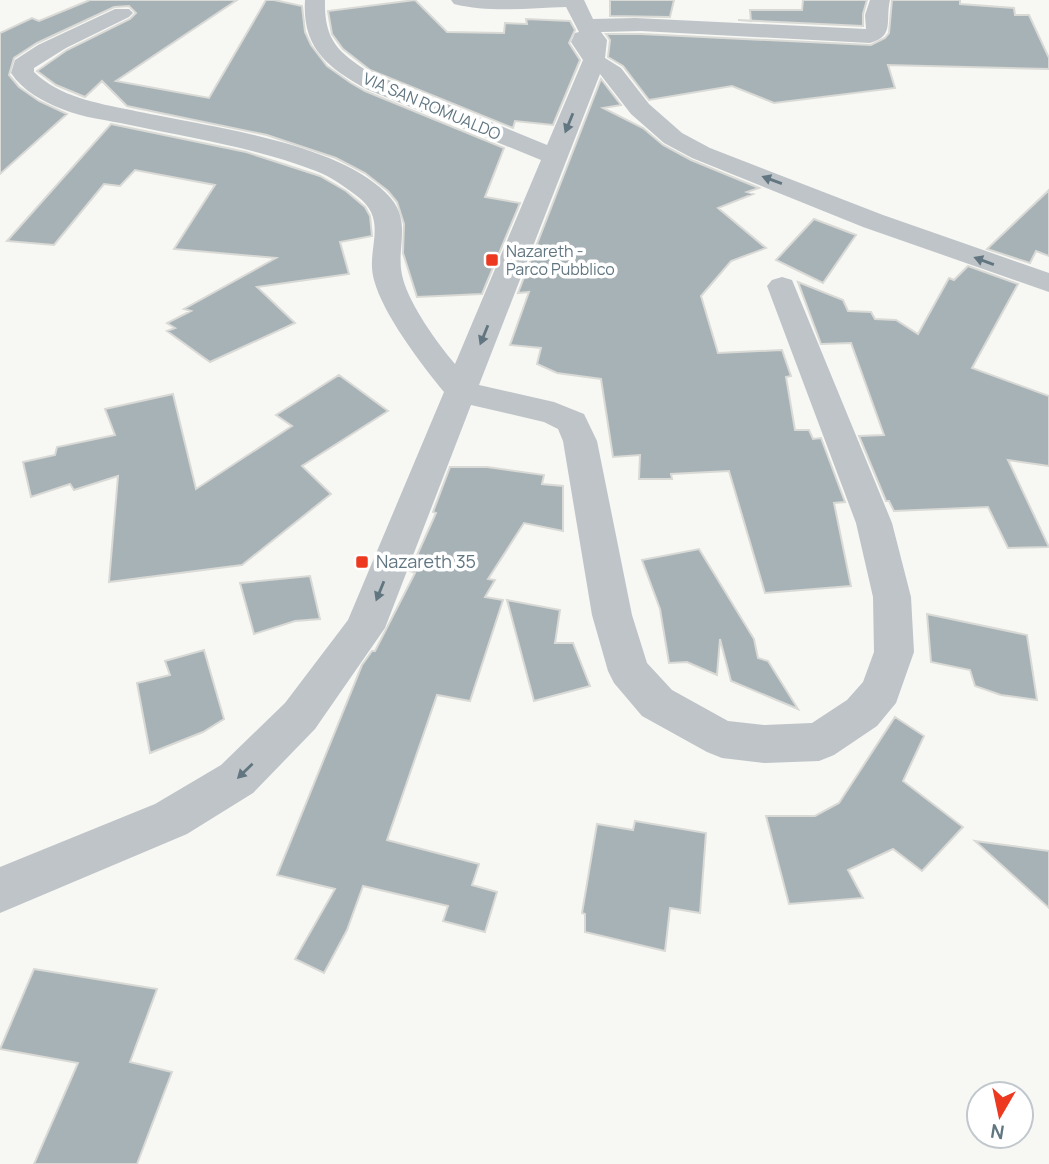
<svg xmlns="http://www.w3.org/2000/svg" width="1049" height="1164" font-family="Manrope,sans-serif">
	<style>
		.building { fill: #a7b2b6; stroke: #d9d9d6; stroke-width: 2 }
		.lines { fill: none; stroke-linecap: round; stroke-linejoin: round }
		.street { fill: #bec4c7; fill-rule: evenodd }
		.oneway { fill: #617681 }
		.poi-dot { fill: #ec391f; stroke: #fff; stroke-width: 2.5 }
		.labels { text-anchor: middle; stroke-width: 7; stroke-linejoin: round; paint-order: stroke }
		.far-street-label { font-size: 16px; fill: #617681; stroke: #fff }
		.far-poi-label { font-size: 16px; fill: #617681; stroke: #fff; text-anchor: start }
		.poi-label { font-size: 18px; fill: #617681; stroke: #fff; text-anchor: start }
	</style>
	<rect width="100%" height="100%" fill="#f7f7f4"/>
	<!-- building -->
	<path class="building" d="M90,0H237L116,81L209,98L266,0H274L302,6L305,32L311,45L327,66L351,83L365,91L504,148L485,197L520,203L482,294L417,297L403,253L404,224L397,202L388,191L365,173L336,158L267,135L127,106L102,81L85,97L56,85L37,71L67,50L130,19L136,13L129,6L114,7L37,43L14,58L9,75L19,87L39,101L67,114L0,174V33L32,18L39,21Z
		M415,0L447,32L504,33L505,23L527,24L526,19L570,21L575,30L569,43L580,60L553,125L515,121L513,128L370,70L343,49L332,34L328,11Z
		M610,0H674L670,17L610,16Z
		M803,0H867L863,14V26L738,20L751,21L750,10H802Z
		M892,0H960V4L1014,8L1015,15H1029L1049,58V69L888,65L895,88L774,103L732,86L649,100L623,66L608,57L610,40L606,34H641L871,45L885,38L889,33Z
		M601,79L621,105L603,108L643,128L663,145L691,160L759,188L747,192L753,194L718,208L766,248L731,261L701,296L718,353L782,350L791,376L786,377L795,430H809L813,439L821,438L845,502L834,503L851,586L765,593L729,471L671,474L672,479H639L640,455L613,457L601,379L557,373L537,364L541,348L510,345L529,292L518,293Z
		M111,124L246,152L320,176L346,191L365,207L370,216L372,236L340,242L349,274L257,287L295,323L210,362L167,331L175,328L167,323L191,311L184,309L276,258L174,249L215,185L135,170L120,186L104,184L54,245L7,241Z
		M1049,190V256L1036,251L1030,263L987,249Z
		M814,219L856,235L823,283L776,260Z
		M968,266L1018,284L972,368L1049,396V466L1008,460L1049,547L1008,548L988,507L894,511L889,501H886L859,436L884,435L851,343L821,344L798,282L843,300L848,311L871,312L875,319L896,320L918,334L949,278L954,280Z
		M339,375L388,411L302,466L331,494L242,565L109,582L118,476L74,490L70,484L31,497L23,462L55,455L57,447L115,435L105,409L173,394L196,489L292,426L276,415Z
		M450,467H487L544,475L542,484L563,486V531L524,523L488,579L495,580L485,597L503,600L470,701L437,695L387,840L479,864L472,885L497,892L485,932L443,921L448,906L363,886L347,930L324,973L295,959L335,889L277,875L362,665L372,651H375L415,573L410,571L436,513L433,512Z
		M699,549L754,639L758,658L768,661L798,709L731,681L720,639L717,675L687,662L669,663L660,609L642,560Z
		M310,576L320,619L295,621L254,634L240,583Z
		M507,600L560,610L555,643H573L590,686L534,701Z
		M927,614L1027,635L1037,700L1001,695L975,686L970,670L931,662Z
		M204,650L224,719L203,732L150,753L137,683L170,675L165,661Z
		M895,717L924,736L903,781L963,827L922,871L893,849L848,870L863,898L789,904L766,816H815L839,803Z
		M635,821L706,833L700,913L670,908L665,951L585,932V914L582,913L597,824L633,830Z
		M975,841L1049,851V908Z
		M34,969L157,989L130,1062L172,1072L137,1164H34L78,1063L0,1049Z"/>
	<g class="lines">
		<!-- street -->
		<path class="street" d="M305,0H325C324,39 337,52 369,72L547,145L583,60L571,42L575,33L579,32L566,7C530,8 490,13 454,4L451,0H584L593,19L635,18L866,29L865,15L870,0H890C885,21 895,36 870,43L641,31L601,32L607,40L605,58L621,68L649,104L682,133L710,148L883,215L1049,273V292L863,227L692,158L664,143L631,114L600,74L479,385L554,402L584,414L597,441L632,615L647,663L672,690L728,721L765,725L812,723L847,700L863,682L874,652L873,597L856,523L767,286L772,280L782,277L792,280L892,523L911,597L914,652L896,703L877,726L834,755L819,761L765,763L722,758L707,752L642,716L614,683L608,671L592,615L563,441L558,429L544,422L471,405L385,628L315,729L253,793L187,834L0,913V867L155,804L221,765L285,703L348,620L444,392C421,364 383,314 374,280C365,248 390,221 357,196C345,187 330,176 316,171C256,148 192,138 130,125C108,120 83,118 62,109C42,101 23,91 11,73L15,60L38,45L115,9H129L133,13L129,17L66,48L34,68V72C60,97 96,103 131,110C203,126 334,141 386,193C415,221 394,247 403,279C410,305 437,343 455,364L541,160L366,89C327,67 302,48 305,0Z"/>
	</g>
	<!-- one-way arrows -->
	<defs><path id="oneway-solid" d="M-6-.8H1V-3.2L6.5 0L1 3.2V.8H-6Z" transform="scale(1.75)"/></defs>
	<g class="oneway">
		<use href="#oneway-solid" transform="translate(569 123) rotate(112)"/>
		<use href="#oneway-solid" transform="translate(772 180) rotate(-160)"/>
		<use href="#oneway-solid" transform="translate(984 261) rotate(-160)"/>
		<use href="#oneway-solid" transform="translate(484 335) rotate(112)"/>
		<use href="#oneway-solid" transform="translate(380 591) rotate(112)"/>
		<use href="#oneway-solid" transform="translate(245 771) rotate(136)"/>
	</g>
	<!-- markers -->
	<g class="poi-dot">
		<rect x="485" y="253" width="14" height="14" rx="3.5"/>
		<rect x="355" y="555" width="14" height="14" rx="3.5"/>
	</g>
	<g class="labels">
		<!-- far-street labels -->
		<g class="far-street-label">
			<text transform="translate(432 106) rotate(23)" y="6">VIA SAN ROMUALDO</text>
		</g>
		<!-- far-poi labels -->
		<g class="far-poi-label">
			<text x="506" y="257">Nazareth -<tspan x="506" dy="18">Parco Pubblico</tspan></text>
		</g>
		<!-- poi labels -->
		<g class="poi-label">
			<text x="376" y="568">Nazareth 35</text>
		</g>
	</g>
	<!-- north arrow -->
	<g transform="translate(1000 1115) rotate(189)"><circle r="33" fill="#ffffff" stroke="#c0c8cd" stroke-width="2"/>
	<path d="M0-5L12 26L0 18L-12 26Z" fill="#ec391f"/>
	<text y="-10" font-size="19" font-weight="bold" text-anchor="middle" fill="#617681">N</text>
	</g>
</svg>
